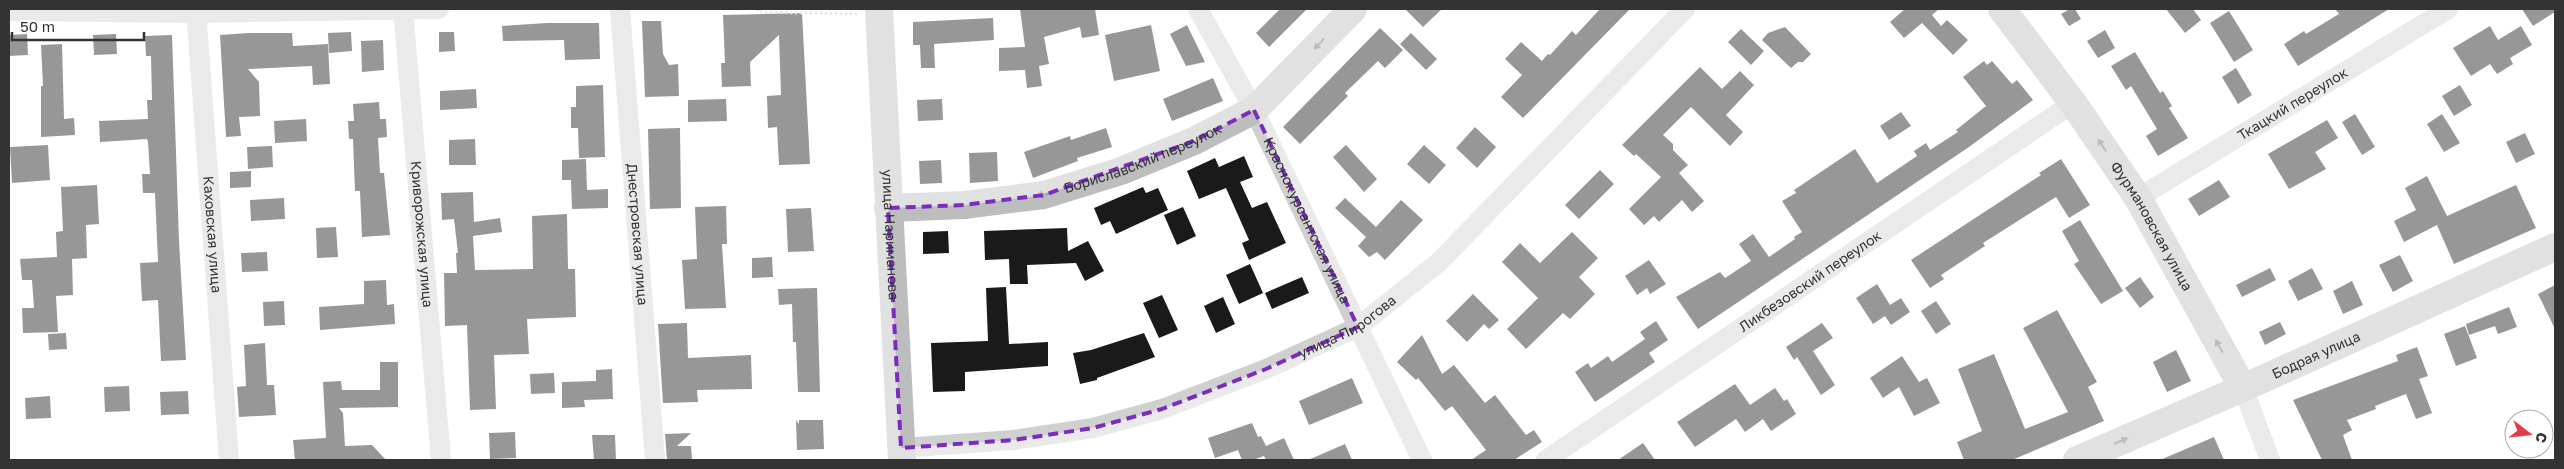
<svg xmlns="http://www.w3.org/2000/svg" width="2564" height="469" font-family="'Golos Text',sans-serif">
	<style>
		.building { fill: #1a1a1a }
		.lines { fill: none; stroke-linecap: round; stroke-linejoin: round }
		.path { stroke: #cdcdcd; stroke-width: 3; stroke-dasharray: 2.5 2.5; stroke-linecap: butt }
		.street { stroke: #d0d0d0; stroke-width: 20 }
		.secondary { stroke: #bdbdbd; stroke-width: 28 }
		.oneway { fill: #6a6a6a }
		.marked { fill: none; stroke: #7b2cbf; stroke-width: 4; stroke-dasharray: 10 6; stroke-linejoin: round }
		.labels { text-anchor: middle; stroke-width: 5; stroke-linejoin: round; paint-order: stroke }
		.street-label { font-size: 14px; fill: #333; stroke: #fff }
	</style>
	<rect width="100%" height="100%" fill="#fff"/>
	<!-- building -->
	<path class="building" d="M1020,9H1095L1099,35L1082,38L1080,27L1044,37L1049,64L1039,66L1042,86L1027,88L1025,70L999,71V48L1025,47Z
		M1280,9H1307L1269,47L1256,33Z
		M1405,9H1442L1423,27Z
		M1600,9H1630L1523,118L1501,97L1522,75L1505,59L1521,42L1542,61L1548,54L1550,55L1572,31L1576,35Z
		M1905,9H1939L1932,15L1941,26L1947,20L1968,40L1953,55L1922,23L1904,38L1890,22Z
		M2070,9H2075L2081,19L2069,26L2061,14Z
		M2166,9H2193L2201,20L2185,33Z
		M2335,9H2389L2298,66L2284,44L2304,31L2306,34L2339,14Z
		M2522,9H2555V12L2533,26Z
		M2229,11L2253,50L2234,62L2210,23Z
		M802,13L810,164L779,165L777,127L768,128L767,96L781,95L779,35L750,62L751,86L722,87L721,63H725L723,15Z
		M993,18L994,40L934,44L935,68H921L920,45H913V22Z
		M642,21H661L663,54L669,65L678,64L679,96L645,97Z
		M547,23H599L600,59L565,60L564,40L503,41L502,26Z
		M1151,25L1160,71L1114,81L1105,35Z
		M1187,25L1205,62L1186,66L1170,34Z
		M2490,26L2498,40L2521,26L2532,45L2510,58L2513,64L2497,74L2490,64L2471,76L2453,48Z
		M1785,27L1811,54L1803,62H1798L1791,68L1762,40L1768,33Z
		M1380,28L1403,50L1385,68L1378,61L1345,93L1348,96L1300,144L1283,127Z
		M1741,29L1764,51L1751,65L1728,42Z
		M2105,30L2115,48L2098,58L2087,41Z
		M351,32L352,51L329,53L328,33Z
		M439,32H454L455,51L439,52Z
		M249,33H292L293,46L328,44L330,84L313,85L312,66L248,69L259,82L260,116L239,117L241,136L226,137L220,35Z
		M1411,33L1437,59L1426,70L1400,44Z
		M27,34L28,55L9,56V35Z
		M116,34L117,54L94,55L93,35Z
		M172,35L179,241L186,360L161,361L158,300L142,301L140,263L158,262L155,193H143L142,174H150L148,142L147,139L100,142L99,121L148,119L147,100H152L151,56H146L145,36Z
		M383,40L384,70L362,72L361,41Z
		M62,44L64,119L74,118L75,135L41,137V86H43L41,45Z
		M2135,52L2160,93L2163,91L2172,106L2169,108L2188,138L2158,156L2146,136L2157,129L2131,86L2126,90L2111,66Z
		M1984,61L1987,65L1992,61L2012,84L2017,80L2033,100L1969,147L1698,329L1676,297L1720,272L1725,278L1751,261L1739,244L1753,234L1769,257L1795,239L1794,237L1802,232L1782,201L1796,193L1794,190L1855,149L1877,183L1917,156L1914,151L1926,143L1930,150L1958,132L1956,130L1986,106L1963,77Z
		M1700,67L1722,89L1740,71L1754,85L1726,115L1743,132L1730,146L1691,107L1663,135L1673,144V150L1688,165L1679,173L1704,201L1692,212L1682,200L1659,222L1654,216L1644,225L1629,209L1661,177L1636,154L1634,156L1622,145Z
		M2236,68L2252,95L2238,104L2222,77Z
		M1213,78L1223,101L1172,121L1163,99Z
		M603,85L605,157L579,158L578,128H571V107H576V86Z
		M2460,85L2472,105L2454,116L2442,96Z
		M476,89L477,108L440,110V91Z
		M726,99L727,121L688,122V100Z
		M942,99L943,120L918,121L917,100Z
		M379,102L380,119H386L387,137L378,138L380,173H384L390,235L362,237L360,191H355L353,139H349L348,121H354L353,104Z
		M1901,112L1911,126L1889,140L1880,126Z
		M2355,114L2375,147L2362,155L2342,122Z
		M2442,114L2460,143L2444,152L2427,124Z
		M306,119L307,141L275,143L274,121Z
		M2327,120L2338,138L2315,152L2326,169L2289,189L2268,154Z
		M1475,127L1496,147L1477,168L1456,148Z
		M680,128L681,208L650,209L648,129Z
		M1106,128L1112,147L1077,158L1078,161L1033,178L1024,152L1070,136L1071,140Z
		M2525,133L2535,154L2516,163L2506,142Z
		M475,139L476,165H449V140Z
		M48,145L50,180L12,183L10,147Z
		M1346,145L1377,179L1364,192L1333,157Z
		M1424,145L1446,165L1429,184L1407,164Z
		M272,146L273,167L248,169L247,147Z
		M997,152L998,181L970,183L969,153Z
		M1244,156L1253,177L1240,182L1252,208L1267,202L1286,243L1249,260L1242,243L1249,240L1226,188L1199,199L1187,171L1215,158L1219,167Z
		M586,159L587,190L608,189V208L572,209L571,180H562V160Z
		M2061,159L2090,205L2069,218L2056,197L1983,243L1985,246L1941,275L1944,279L1930,288L1911,260L2041,175L2039,173Z
		M941,160L942,183L920,184L919,161Z
		M1600,170L1614,184L1579,219L1565,205Z
		M251,171V187L230,188V172Z
		M2427,176L2447,216L2516,185L2536,228L2454,264L2437,225L2404,242L2394,221L2416,210L2405,188Z
		M2219,180L2230,197L2199,216L2188,199Z
		M97,185L99,224L86,225L87,258L72,259L73,295L56,296L58,332L23,333L22,308H34L32,280H22L20,259L57,257L56,232L63,231L61,187Z
		M1143,187L1146,193L1158,188L1168,210L1116,234L1110,221L1101,225L1094,208Z
		M473,192L474,222L500,218L502,232L473,236L475,270L533,269L532,216L567,214L568,269H575L576,317L527,319L529,354L494,355L496,409L470,410L467,325L445,326L444,273H457L456,253H458L454,219L442,220L441,193Z
		M284,198L285,219L251,221L250,200Z
		M1345,198L1376,227L1401,200L1423,220L1385,260L1377,252L1369,257L1358,246L1366,237L1335,208Z
		M726,206L727,244H722L726,308L685,309L682,260L697,259L695,207Z
		M1183,207L1196,236L1177,245L1164,215Z
		M811,208L814,251L788,252L786,209Z
		M2080,220L2123,291L2101,304L2074,264L2079,261L2062,231Z
		M336,227L338,257L317,258L316,228Z
		M1067,228L1068,251L1088,241L1104,271L1085,281L1076,263L1027,265L1028,284H1010L1009,259L985,260L984,231Z
		M948,231L949,253L923,254V232Z
		M1572,232L1598,258L1579,277L1595,294L1570,319L1563,313L1526,349L1507,329L1538,298L1502,262L1520,243L1540,263Z
		M267,252L268,271L242,272L241,253Z
		M2400,255L2413,281L2393,292L2379,265Z
		M772,257L773,277L752,278V258Z
		M1649,260L1666,284L1650,294L1647,288L1637,295L1625,276Z
		M1250,264L1263,293L1239,304L1226,275Z
		M2270,268L2276,280L2242,297L2236,285Z
		M2312,268L2323,289L2298,301L2288,281Z
		M1302,277L1309,293L1272,309L1265,293Z
		M2140,277L2154,297L2140,308L2125,288Z
		M386,280L387,305L394,304L395,324L320,330L319,307L364,304V281Z
		M2352,281L2363,305L2343,314L2333,291Z
		M1877,284L1890,305L1901,298L1910,312L1891,325L1885,316L1873,324L1856,298Z
		M2555,285V329L2538,294Z
		M1006,287L1009,344L1048,342V366L965,372V391L933,392L931,343L988,341L986,288Z
		M817,288L820,392H798L796,342H793L792,304L779,305L778,289Z
		M1473,294L1499,320L1489,329L1484,324L1467,342L1446,321Z
		M1162,295L1178,330L1159,338L1143,303Z
		M1223,297L1235,324L1216,333L1204,306Z
		M284,301L285,325L264,326L263,302Z
		M1936,301L1951,324L1936,334L1921,311Z
		M2509,307L2517,327L2498,334L2495,326L2469,335L2466,324Z
		M2057,310L2097,382L2088,387L2104,421L2012,460H1964L1957,442L1982,431L1958,369L1994,354L2025,429L2068,412L2023,328Z
		M1656,321L1668,340L1649,353L1655,362L1595,402L1575,372L1588,363L1591,368L1608,356L1612,362L1645,339L1640,332Z
		M2280,322L2286,334L2265,345L2259,332Z
		M687,323L688,358L751,355L752,389L697,390L698,402L663,403L658,324Z
		M1822,323L1833,338L1813,351L1835,385L1821,395L1797,357L1794,360L1786,347Z
		M2465,326L2477,358L2456,366L2444,334Z
		M66,333L67,349L49,350L48,334Z
		M1144,333L1155,357L1097,378V380L1080,384L1073,353L1091,350Z
		M1422,335L1442,374L1454,365L1485,403L1495,395L1526,435L1534,430L1542,442L1514,460H1471L1486,450L1452,406L1445,411L1418,378L1416,380L1397,362Z
		M265,343L267,385H274L276,415L239,417L237,387L246,386L244,345Z
		M2417,347L2428,376L2419,379L2432,413L2416,419L2406,394L2375,406L2376,409L2347,420L2352,430L2343,435L2352,460H2322L2293,400L2398,361L2396,355Z
		M2176,350L2191,381L2167,392L2153,362Z
		M1902,356L1919,382L1927,378L1940,403L1914,416L1899,387L1883,398L1870,378Z
		M380,362H398V407L339,408L343,413L345,446L372,445L386,460H295L293,440L326,438L323,382L341,381L342,390H380Z
		M612,369L613,399L584,400L585,407L562,408V382L596,381V370Z
		M554,373L555,393L531,394L530,374Z
		M1352,378L1363,403L1309,425L1299,401Z
		M1735,384L1750,405L1775,388L1784,401L1787,399L1796,414L1771,431L1763,419L1745,432L1736,419L1695,447L1677,422Z
		M129,386L130,411L105,412L104,387Z
		M188,391L189,414L161,415L160,392Z
		M50,396L51,418L26,419L25,398Z
		M796,420L799,424V420H823L824,449L797,450Z
		M1252,423L1258,437L1261,436L1266,446L1284,438L1294,460H1266L1264,456L1253,460H1242L1238,450L1215,458L1208,438Z
		M515,432L516,458L490,459L489,433Z
		M691,433L677,446H691L692,459L667,460L665,434Z
		M592,435H615L616,460H594Z
		M2214,437L2224,460H2160Z
		M1643,443L1655,460H1618Z
		M1345,444L1352,460H1308Z"/>
	<g class="lines">
		<!-- path -->
		<path class="path" d="M757,9L758,12L859,14"/>
		<!-- street -->
		<g class="street">
			<path id="s1" d="M196,9L229,460"/>
			<path id="s2" d="M403,9L441,460"/>
			<path id="s3" d="M620,9L655,460"/>
			<path id="s4" d="M1198,9L1254,110L1422,460"/>
			<path d="M9,11L196,13L439,9"/>
			<path id="s5" d="M2138,198L2448,9"/>
			<path d="M2243,388L2270,460"/>
			<path id="s6" d="M901,448L1014,440L1093,428L1162,409L1266,369L1358,327L1439,262L1685,9"/>
			<path id="s7" d="M1546,460L2073,103"/>
		</g>
		<!-- secondary -->
		<g class="secondary">
			<path id="s8" d="M879,9L902,460"/>
			<path id="s9" d="M2002,9L2073,103L2138,198L2243,388"/>
			<path id="s10" d="M888,208L964,205L1044,195L1121,171L1194,141L1254,110L1353,9"/>
			<path id="s11" d="M2077,460L2243,388L2555,247"/>
		</g>
	</g>
	<!-- one-way arrows -->
	<defs><path id="oneway-solid" d="M-6-.8H1V-3.2L6.5 0L1 3.2V.8H-6Z" transform="scale(1.25)"/></defs>
	<g class="oneway">
		<use href="#oneway-solid" transform="translate(1319 44) rotate(134)"/>
		<use href="#oneway-solid" transform="translate(2102 145) rotate(-124)"/>
		<use href="#oneway-solid" transform="translate(1044 194) rotate(168)"/>
		<use href="#oneway-solid" transform="translate(2219 346) rotate(-119)"/>
		<use href="#oneway-solid" transform="translate(2121 441) rotate(-23)"/>
	</g>
	<!-- marked area -->
	<path d="M0 0H2564V469H0ZM1254,110L1358,327L1266,369L1162,409L1093,428L1014,440L901,448L888,208L964,205L1044,195L1194,141Z" fill="#fff" fill-opacity=".55" fill-rule="evenodd"/>
	<path class="marked" d="M1254,110L1358,327L1266,369L1162,409L1093,428L1014,440L901,448L888,208L964,205L1044,195L1194,141Z"/>
	<g class="labels">
		<!-- street labels -->
		<g class="street-label">
			<text dy="5" stroke="none"><textPath href="#s5" startOffset="181">Ткацкий переулок</textPath></text>
			<text dy="5" stroke="none"><textPath href="#s10" startOffset="262">Бориславский переулок</textPath></text>
			<text dy="5" stroke="none"><textPath href="#s4" startOffset="238">Краснокурсантская улица</textPath></text>
			<text dy="5" stroke="none"><textPath href="#s9" startOffset="264">Фурмановская улица</textPath></text>
			<text dy="5" stroke="none"><textPath href="#s3" startOffset="226">Днестровская улица</textPath></text>
			<text dy="5" stroke="none"><textPath href="#s8" startOffset="226">улица Нариманова</textPath></text>
			<text dy="5" stroke="none"><textPath href="#s1" startOffset="226">Каховская улица</textPath></text>
			<text dy="5" stroke="none"><textPath href="#s2" startOffset="226">Криворожская улица</textPath></text>
			<text dy="5" stroke="none"><textPath href="#s7" startOffset="319">Ликбезовский переулок</textPath></text>
			<text dy="5" stroke="none"><textPath href="#s6" startOffset="468">улица Пирогова</textPath></text>
			<text dy="5" stroke="none"><textPath href="#s11" startOffset="261">Бодрая улица</textPath></text>
		</g>
	</g>
	<!-- border -->
	<rect width="2564" height="469" fill="none" stroke="#333333" stroke-width="20"/>
	<!-- north arrow -->
	<g transform="translate(2529 434) rotate(106)"><circle r="24" fill="#ffffff" stroke="#adadad"/>
	<path d="M0-4L9 19L0 12L-9 19Z" fill="#e63946"/>
	<text y="-8" font-size="14" font-weight="bold" text-anchor="middle" fill="#333333">С</text>
	</g>
	<!-- scale -->
	<path d="M12 32v8h132v-8" fill="none" stroke="#333333" stroke-width="2.5"/>
	<text x="20" y="32" font-size="15" fill="#333333" stroke="#ffffff" stroke-width="4" paint-order="stroke">50 m</text>
</svg>
